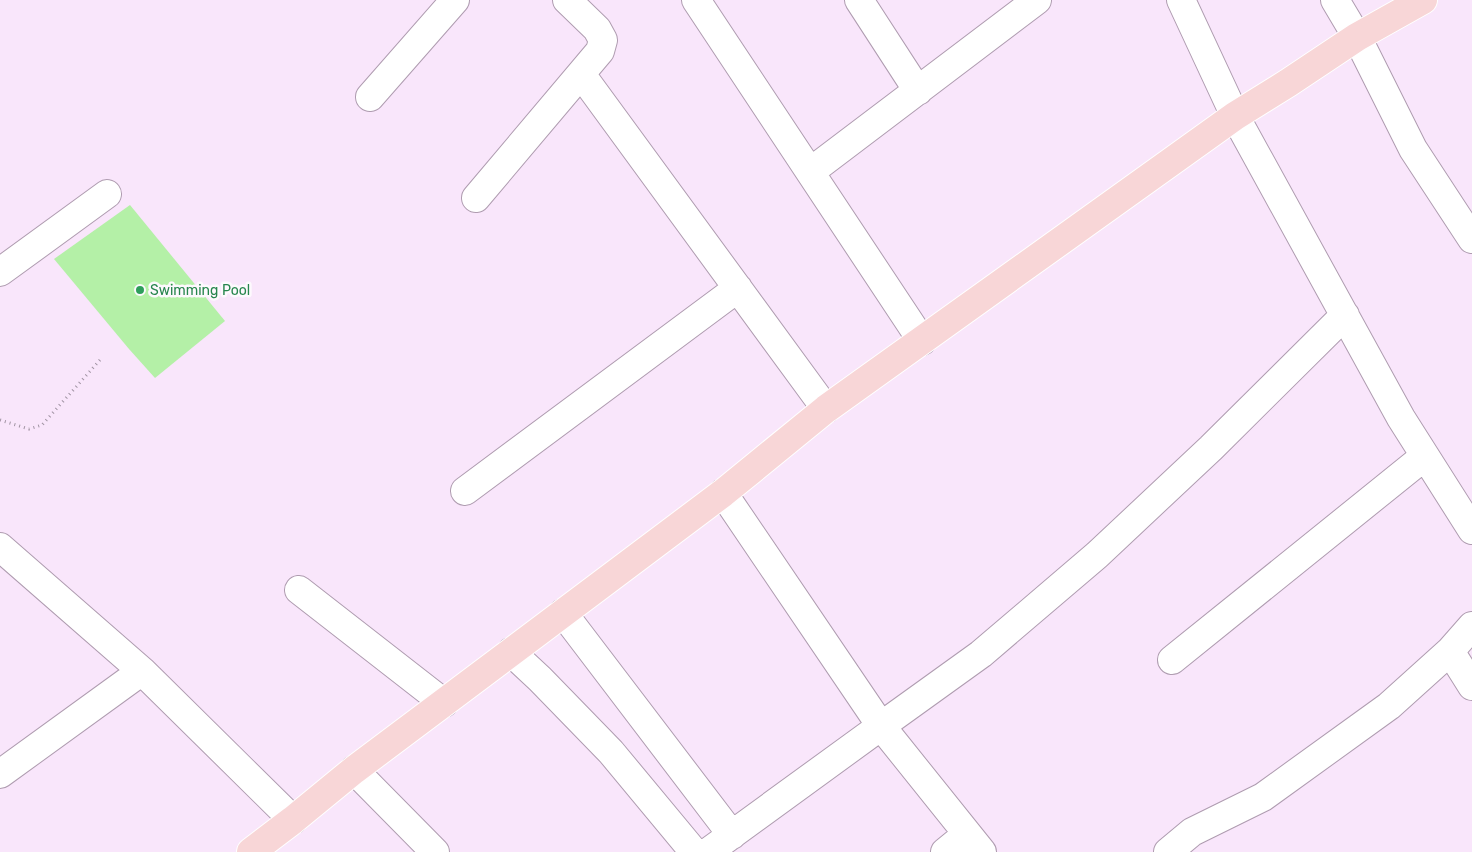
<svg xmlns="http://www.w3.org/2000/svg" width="1472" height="852" font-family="Rubik,sans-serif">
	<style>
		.garden { fill: #b4f0a7 }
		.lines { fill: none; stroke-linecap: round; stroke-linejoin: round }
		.minor-casing { stroke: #af9cb0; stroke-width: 30 }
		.primary-casing { stroke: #fff; stroke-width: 30 }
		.path { stroke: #a194a3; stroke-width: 3; stroke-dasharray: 1 4; stroke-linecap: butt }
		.minor { stroke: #fff; stroke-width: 28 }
		.primary { stroke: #f8d6d7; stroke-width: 28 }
		.leisure-dot { fill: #2e9e5b; stroke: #fdf9fd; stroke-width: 2 }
		.labels { text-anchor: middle; stroke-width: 5; stroke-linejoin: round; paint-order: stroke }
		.leisure-label { font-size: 14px; fill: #27864d; stroke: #fdf9fd; text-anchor: start }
	</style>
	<rect width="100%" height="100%" fill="#f9e6fb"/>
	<!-- garden -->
	<path class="garden" d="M130,205L225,321L155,378L129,349L54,259Z"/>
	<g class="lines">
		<defs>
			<path id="minor" d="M696,0L922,341
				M859,0L918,91
				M1181,0L1235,116L1401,418L1472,530
				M1335,0L1357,37L1413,149L1472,239
				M581,74L826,409
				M370,97L455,0
				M810,172L1037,0
				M476,198L600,51L603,40L597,29L567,0
				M0,272L107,194
				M465,491L738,288
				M0,547L142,671L293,820
				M299,590L444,703
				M563,613L732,835
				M1450,651L1472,686
				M511,652L540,679L611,752L694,852
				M1172,660L1425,456
				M354,770L435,852
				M0,774L142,671
				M708,852L881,726L723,493
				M945,852L967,834
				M982,852L881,726L981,654L1097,555L1211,448L1345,315
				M1168,852L1192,832L1263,797L1389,706L1450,651L1472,626"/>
			<path id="primary" d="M251,852L293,820L354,770L723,493L826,409L1235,116L1288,83L1357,37L1423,0"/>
		</defs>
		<!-- minor casing -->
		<use href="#minor" class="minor-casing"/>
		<!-- primary casing -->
		<use href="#primary" class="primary-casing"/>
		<!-- path -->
		<path class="path" d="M0,420L29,429L42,425L100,360"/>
		<!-- minor -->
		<use href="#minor" class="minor"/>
		<!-- primary -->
		<use href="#primary" class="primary"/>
	</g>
	<!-- markers -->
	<circle class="leisure-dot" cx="140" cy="290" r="5"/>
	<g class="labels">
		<!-- leisure labels -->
		<g class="leisure-label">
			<text x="150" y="295">Swimming Pool</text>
		</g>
	</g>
</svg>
